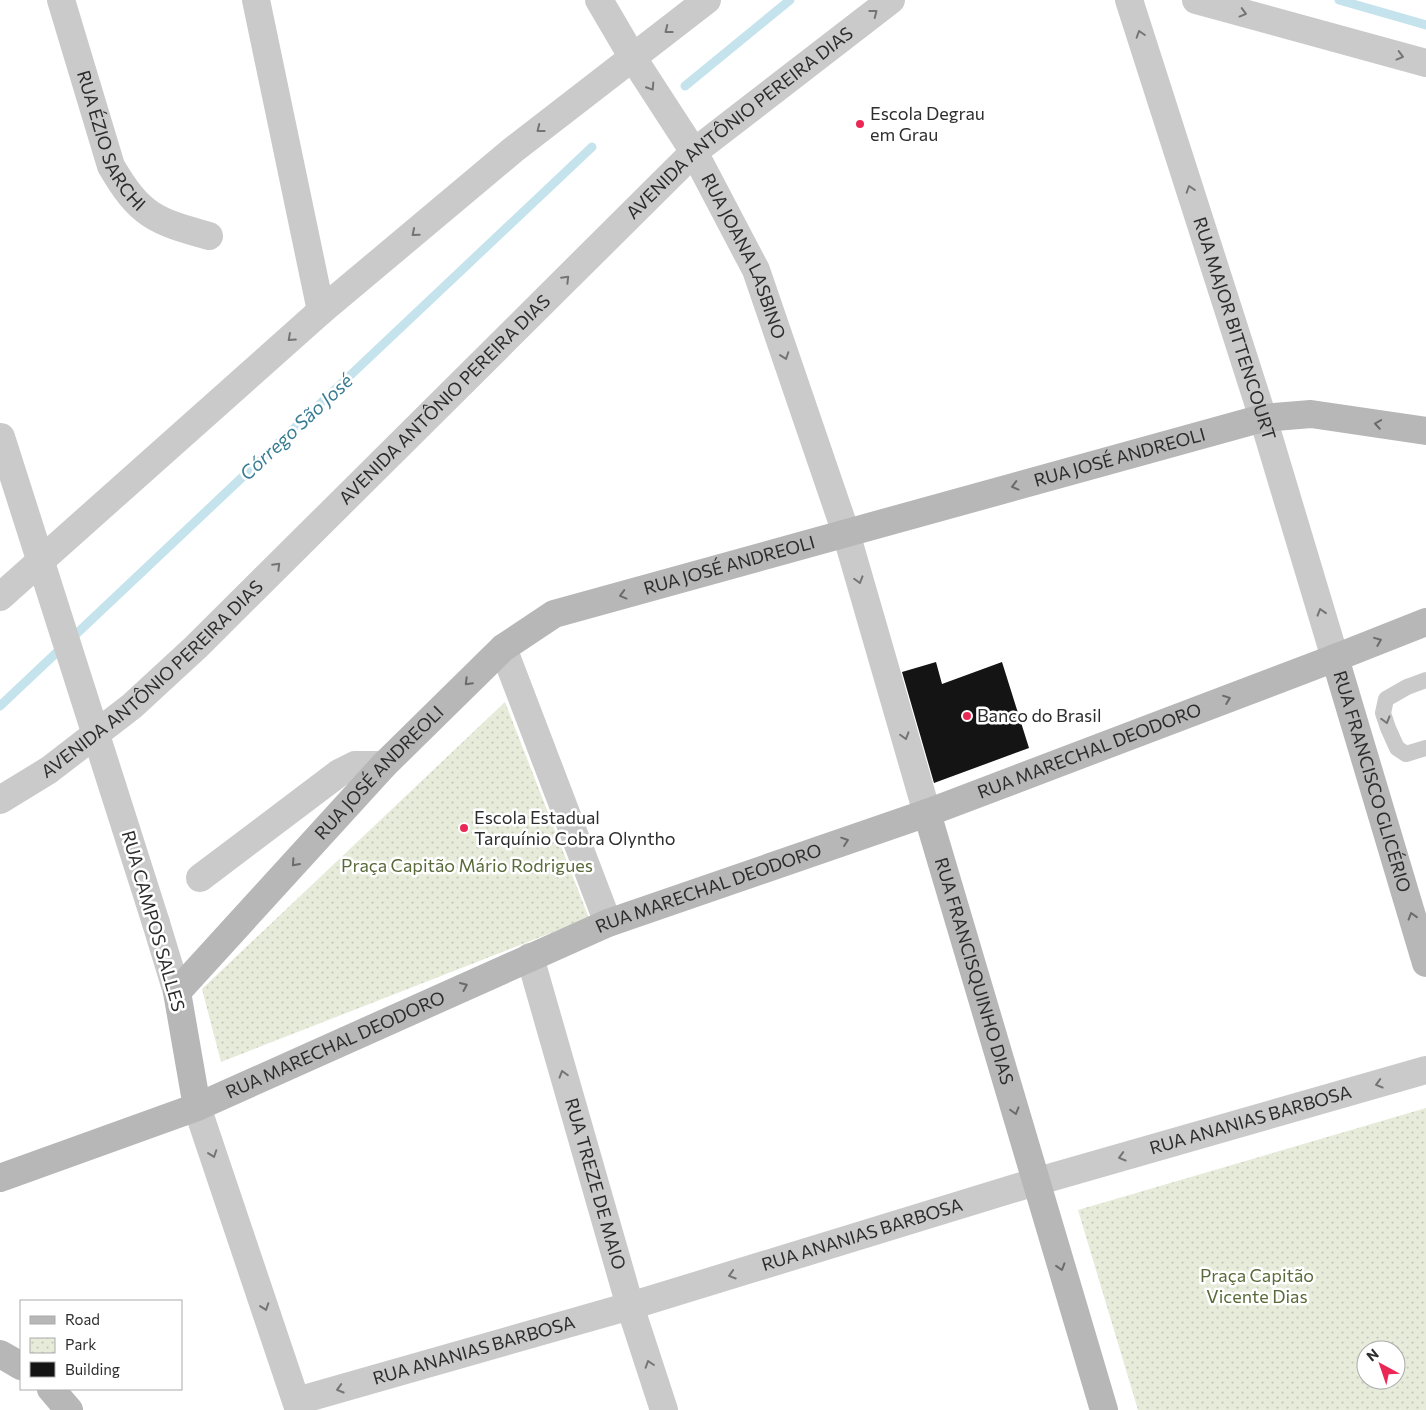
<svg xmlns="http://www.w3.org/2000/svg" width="1426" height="1410" font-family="Commissioner,sans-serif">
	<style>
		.park { fill: url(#park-dots); fill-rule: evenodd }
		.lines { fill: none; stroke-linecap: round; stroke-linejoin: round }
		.stream { stroke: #c5e3ec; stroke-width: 9 }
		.building { fill: #141414 }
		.lane { stroke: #cacaca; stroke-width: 16 }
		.street { stroke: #cacaca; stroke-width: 28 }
		.secondary { stroke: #b7b7b7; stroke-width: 28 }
		.street-bridge { stroke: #cacaca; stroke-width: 28 }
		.oneway { stroke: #747474 }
		.oneway2 { stroke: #6b6b6b }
		.poi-dot { fill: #eb2855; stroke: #fff; stroke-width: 2 }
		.labels { text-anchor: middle; stroke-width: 5; stroke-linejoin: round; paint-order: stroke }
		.poi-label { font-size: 18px; fill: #2d2d2d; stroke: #fff; text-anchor: start }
		.street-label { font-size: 18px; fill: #2d2d2d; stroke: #fff }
		.park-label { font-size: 18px; fill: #586a39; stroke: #fff }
		.water-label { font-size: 19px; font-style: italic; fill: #387d92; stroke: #fff }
	</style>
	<defs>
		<pattern id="park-dots" width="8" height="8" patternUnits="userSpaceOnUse" patternTransform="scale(1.25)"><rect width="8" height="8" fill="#e6ebda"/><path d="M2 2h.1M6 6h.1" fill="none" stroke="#c6cabb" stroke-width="1.8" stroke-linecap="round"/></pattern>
	</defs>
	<rect width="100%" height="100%" fill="#fff"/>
	<!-- park -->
	<path class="park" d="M505,702L589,918L221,1062L202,989Z
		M1426,1108V1410H1138L1078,1210ZM1366,1350H1396V1380H1366Z"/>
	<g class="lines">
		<!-- stream -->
		<path class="stream" d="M1339,0L1426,25
			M685,86L790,0
			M0,706L592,147"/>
	</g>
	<!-- building -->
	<path class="building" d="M936,662L942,684L1002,662L1029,748L934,783L902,672Z"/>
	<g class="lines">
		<!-- lane -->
		<path class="lane" d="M1426,680L1407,687L1386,699L1383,713L1388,728L1397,748L1406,754L1426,748"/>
		<!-- street -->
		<g class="street">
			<path id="s1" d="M61,0L111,166C140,216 155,221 209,236"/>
			<path d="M256,0L321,311"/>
			<path id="s2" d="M599,0L633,58L694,152L756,270L846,533L927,813"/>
			<path id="s3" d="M1129,0L1263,418L1335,658"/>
			<path d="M1196,0L1426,63"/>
			<path d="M0,597L321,311L513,150L707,0"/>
			<path d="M503,648L608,923"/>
			<path id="s4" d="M0,800L49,770L132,706L196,647L694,152L891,0"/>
			<path d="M200,878L339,773L355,765H384"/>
			<path d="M156,923L177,992"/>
			<path id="s5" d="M530,957L630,1306L664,1410"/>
			<path d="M197,1107L299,1410"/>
			<path id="s6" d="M297,1401L630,1306L1035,1182L1426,1070"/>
		</g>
		<!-- secondary -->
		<g class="secondary">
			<path id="s7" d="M1335,658L1426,963"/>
			<path id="s8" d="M927,813L1104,1410"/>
			<path id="s9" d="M197,1107L177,992L384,765L503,648L554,614L1263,418L1311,414L1426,431"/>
			<path id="s10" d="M0,1178L197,1107L608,923L927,813L1335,658L1426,622"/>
			<path d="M0,1354L21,1366"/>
			<path d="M51,1389L69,1410"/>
		</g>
		<!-- street-bridge -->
		<path class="street-bridge" d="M1,437L156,923"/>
	</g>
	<!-- one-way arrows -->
	<defs><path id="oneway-chevron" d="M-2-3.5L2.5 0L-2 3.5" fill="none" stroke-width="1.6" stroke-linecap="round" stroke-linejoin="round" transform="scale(1.25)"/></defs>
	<g class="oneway">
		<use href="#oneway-chevron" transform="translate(874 13) rotate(-38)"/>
		<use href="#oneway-chevron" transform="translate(1243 13) rotate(15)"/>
		<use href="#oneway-chevron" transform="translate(668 30) rotate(142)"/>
		<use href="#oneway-chevron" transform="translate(1140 34) rotate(-108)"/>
		<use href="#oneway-chevron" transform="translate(1400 56) rotate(15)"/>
		<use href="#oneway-chevron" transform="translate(651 87) rotate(57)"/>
		<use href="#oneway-chevron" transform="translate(540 129) rotate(142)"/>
		<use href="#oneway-chevron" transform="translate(1190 189) rotate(-108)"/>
		<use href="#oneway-chevron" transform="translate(415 233) rotate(140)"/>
		<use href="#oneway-chevron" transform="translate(566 279) rotate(-45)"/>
		<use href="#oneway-chevron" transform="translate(291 338) rotate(138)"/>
		<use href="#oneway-chevron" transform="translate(785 356) rotate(71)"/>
		<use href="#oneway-chevron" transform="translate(277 566) rotate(-45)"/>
		<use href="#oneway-chevron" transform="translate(859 580) rotate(74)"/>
		<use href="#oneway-chevron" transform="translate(1321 612) rotate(-107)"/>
		<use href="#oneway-chevron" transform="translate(1386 720) rotate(74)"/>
		<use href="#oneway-chevron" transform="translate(905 736) rotate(74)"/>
		<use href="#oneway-chevron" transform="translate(563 1074) rotate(-106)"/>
		<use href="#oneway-chevron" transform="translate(1379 1084) rotate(164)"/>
		<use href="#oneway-chevron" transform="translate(213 1154) rotate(71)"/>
		<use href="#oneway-chevron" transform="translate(1122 1157) rotate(164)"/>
		<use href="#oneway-chevron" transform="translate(732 1275) rotate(163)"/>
		<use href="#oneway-chevron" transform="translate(265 1307) rotate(71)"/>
		<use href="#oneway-chevron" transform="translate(649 1364) rotate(-108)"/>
		<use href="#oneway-chevron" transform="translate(340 1389) rotate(164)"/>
	</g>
	<g class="oneway2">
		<use href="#oneway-chevron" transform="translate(1378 424) rotate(-171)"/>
		<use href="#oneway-chevron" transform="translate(1015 486) rotate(165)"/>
		<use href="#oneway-chevron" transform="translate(623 595) rotate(165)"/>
		<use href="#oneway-chevron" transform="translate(1378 641) rotate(-22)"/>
		<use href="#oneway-chevron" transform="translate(468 682) rotate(135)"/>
		<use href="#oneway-chevron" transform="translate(1227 699) rotate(-21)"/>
		<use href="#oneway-chevron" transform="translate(845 841) rotate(-19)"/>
		<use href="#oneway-chevron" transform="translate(295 863) rotate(132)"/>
		<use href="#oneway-chevron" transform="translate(1412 916) rotate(-107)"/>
		<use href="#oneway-chevron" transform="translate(464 986) rotate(-24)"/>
		<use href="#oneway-chevron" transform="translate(1015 1111) rotate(74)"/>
		<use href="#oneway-chevron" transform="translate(1061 1267) rotate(73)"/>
	</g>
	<!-- markers -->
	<g class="poi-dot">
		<circle cx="860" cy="124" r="5"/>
		<circle cx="967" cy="716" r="5"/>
		<circle cx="464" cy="828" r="5"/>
	</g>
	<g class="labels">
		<!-- poi labels -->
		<g class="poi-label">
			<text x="870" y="120">Escola Degrau<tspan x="870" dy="21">em Grau</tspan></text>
			<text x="977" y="722">Banco do Brasil</text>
			<text x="474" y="824">Escola Estadual<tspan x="474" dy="21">Tarquínio Cobra Olyntho</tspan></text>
		</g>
		<!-- street labels -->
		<g class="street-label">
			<text dy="6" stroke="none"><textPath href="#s4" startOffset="1005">AVENIDA ANTÔNIO PEREIRA DIAS</textPath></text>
			<text dy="6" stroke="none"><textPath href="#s1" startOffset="150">RUA ÉZIO SARCHI</textPath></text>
			<text dy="6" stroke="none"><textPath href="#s2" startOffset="295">RUA JOANA LASBINO</textPath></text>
			<text dy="6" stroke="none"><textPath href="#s3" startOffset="345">RUA MAJOR BITTENCOURT</textPath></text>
			<text dy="6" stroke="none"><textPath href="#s4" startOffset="600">AVENIDA ANTÔNIO PEREIRA DIAS</textPath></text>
			<text dy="6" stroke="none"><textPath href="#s9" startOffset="1239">RUA JOSÉ ANDREOLI</textPath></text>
			<text dy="6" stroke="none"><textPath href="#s9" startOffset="834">RUA JOSÉ ANDREOLI</textPath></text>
			<text dy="6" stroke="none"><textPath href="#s4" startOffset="195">AVENIDA ANTÔNIO PEREIRA DIAS</textPath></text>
			<text dy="6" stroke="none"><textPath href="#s10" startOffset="1171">RUA MARECHAL DEODORO</textPath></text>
			<text dy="6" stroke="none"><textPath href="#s9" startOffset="415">RUA JOSÉ ANDREOLI</textPath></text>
			<text dy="6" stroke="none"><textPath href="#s7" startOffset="129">RUA FRANCISCO GLICÉRIO</textPath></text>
			<text dy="6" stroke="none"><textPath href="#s10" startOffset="766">RUA MARECHAL DEODORO</textPath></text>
			<text transform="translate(153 921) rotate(74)" y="6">RUA CAMPOS SALLES</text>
			<text dy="6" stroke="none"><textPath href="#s8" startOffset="165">RUA FRANCISQUINHO DIAS</textPath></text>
			<text dy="6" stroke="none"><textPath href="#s10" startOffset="361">RUA MARECHAL DEODORO</textPath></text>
			<text dy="6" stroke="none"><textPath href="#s6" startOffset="994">RUA ANANIAS BARBOSA</textPath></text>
			<text dy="6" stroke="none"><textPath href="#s5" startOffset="236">RUA TREZE DE MAIO</textPath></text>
			<text dy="6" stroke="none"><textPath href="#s6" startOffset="589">RUA ANANIAS BARBOSA</textPath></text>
			<text dy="6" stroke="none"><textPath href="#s6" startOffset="184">RUA ANANIAS BARBOSA</textPath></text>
		</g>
		<!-- park labels -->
		<g class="park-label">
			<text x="467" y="872">Praça Capitão Mário Rodrigues</text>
			<text x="1257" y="1282">Praça Capitão<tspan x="1257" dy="21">Vicente Dias</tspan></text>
		</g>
		<!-- water labels -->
		<g class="water-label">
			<text transform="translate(296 427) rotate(-43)" y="7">Córrego São José</text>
		</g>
	</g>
	<!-- legend -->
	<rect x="20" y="1300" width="162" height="90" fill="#ffffff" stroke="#ababab"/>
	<rect x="30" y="1316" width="25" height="8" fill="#b7b7b7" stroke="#ababab"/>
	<text x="65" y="1325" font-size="15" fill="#2d2d2d">Road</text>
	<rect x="30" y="1338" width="25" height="15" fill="url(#park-dots)" stroke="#ababab"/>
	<text x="65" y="1350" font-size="15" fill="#2d2d2d">Park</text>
	<rect x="30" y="1362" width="25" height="15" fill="#141414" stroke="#ababab"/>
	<text x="65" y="1375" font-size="15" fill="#2d2d2d">Building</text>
	<!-- north arrow -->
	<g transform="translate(1381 1365) rotate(320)"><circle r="24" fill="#ffffff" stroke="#ababab"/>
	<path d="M0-4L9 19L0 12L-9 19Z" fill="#eb2855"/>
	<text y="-8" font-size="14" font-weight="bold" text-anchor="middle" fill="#2d2d2d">N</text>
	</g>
</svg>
